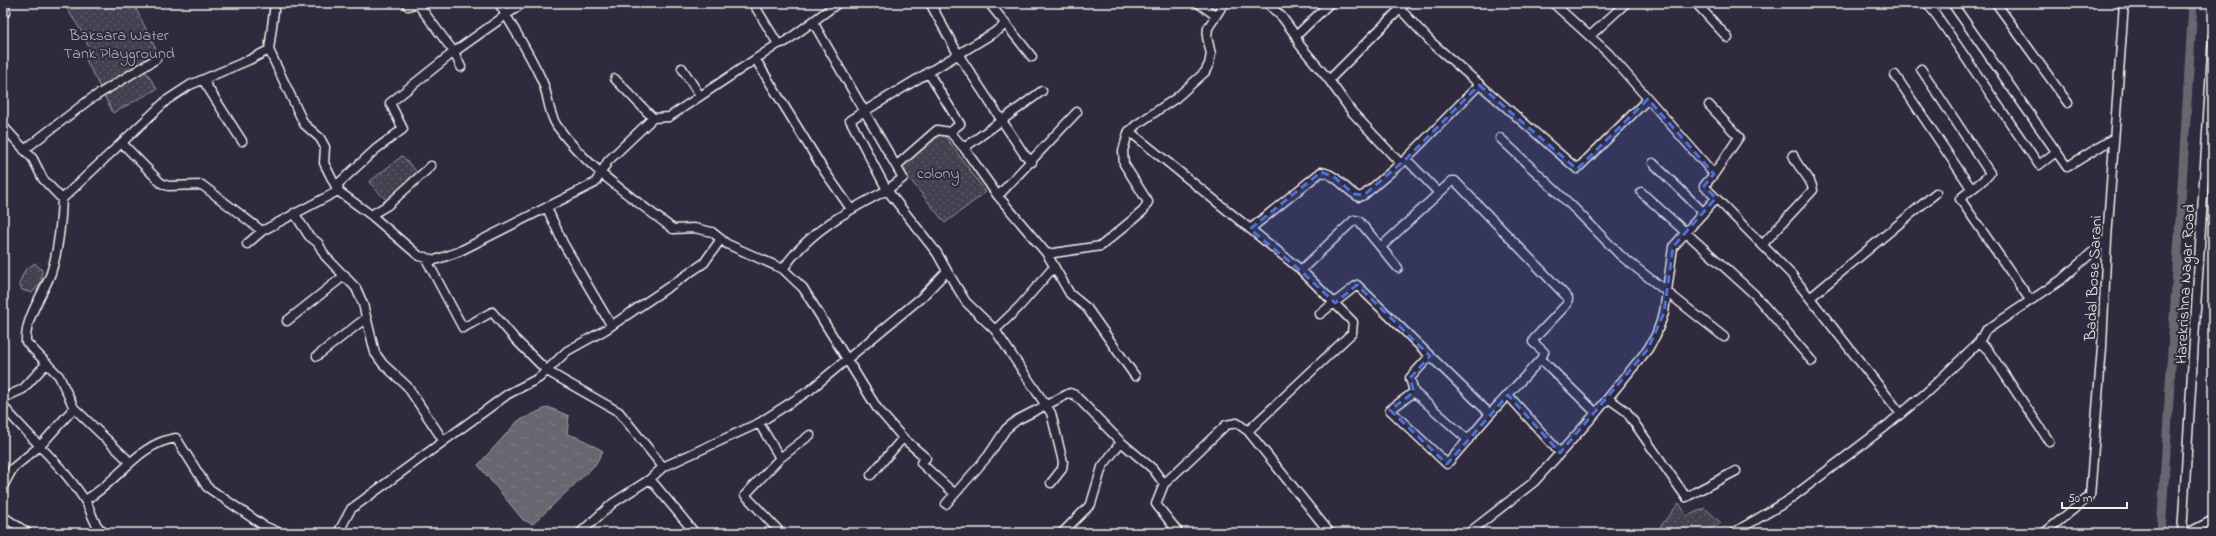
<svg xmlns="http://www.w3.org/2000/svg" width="2216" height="536" font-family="'Indie Flower',sans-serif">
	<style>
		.grass { fill: url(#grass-dots); stroke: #9c989c }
		.water { fill: url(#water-ripples); stroke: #a19ea0 }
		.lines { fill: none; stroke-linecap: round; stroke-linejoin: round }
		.canal { stroke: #6a6670; stroke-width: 9 }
		.street-casing { stroke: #f4f1e8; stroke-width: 11 }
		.street { stroke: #2f2a3d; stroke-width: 8 }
		.marked { fill: #486fdb; fill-opacity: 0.2; stroke: #486fdb; stroke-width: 3; stroke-dasharray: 8 5; stroke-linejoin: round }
		.labels { text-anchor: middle; stroke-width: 4; stroke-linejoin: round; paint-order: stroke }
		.park-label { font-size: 16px; fill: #b7b3b3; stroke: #2f2a3d }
		.street-label { font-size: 16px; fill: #f4f1e8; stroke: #2f2a3d }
	</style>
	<defs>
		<pattern id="grass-dots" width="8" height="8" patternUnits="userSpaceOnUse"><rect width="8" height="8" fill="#454050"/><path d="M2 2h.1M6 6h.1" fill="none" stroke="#605c69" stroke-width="1.8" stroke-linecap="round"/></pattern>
		<pattern id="water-ripples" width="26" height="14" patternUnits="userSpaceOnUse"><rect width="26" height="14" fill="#6a6670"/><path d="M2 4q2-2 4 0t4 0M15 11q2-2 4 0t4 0" fill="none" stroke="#807c84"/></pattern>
	</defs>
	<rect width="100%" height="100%" fill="#2f2a3d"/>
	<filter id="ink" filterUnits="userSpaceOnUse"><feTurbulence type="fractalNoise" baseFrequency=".025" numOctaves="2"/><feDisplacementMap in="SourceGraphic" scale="8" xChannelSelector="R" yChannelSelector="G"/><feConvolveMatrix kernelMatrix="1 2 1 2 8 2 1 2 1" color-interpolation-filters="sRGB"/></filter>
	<g filter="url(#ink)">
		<!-- grass -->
		<path class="grass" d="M63,3H133L160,57L142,65L157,89L113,113L84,56L89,49L84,35Z
			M939,128L986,192L945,223L897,163Z
			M402,156L419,174L387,201L369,182Z
			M35,263L42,270L41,282L32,293L22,290L19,284L25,270Z
			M1679,503L1687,516L1705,508L1721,523L1702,533H1655Z"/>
		<!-- water -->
		<path class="water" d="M548,407L569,416L567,434L580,438L603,451L595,465L533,524L523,520L478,465L518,421Z"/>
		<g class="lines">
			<!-- canal -->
			<path class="canal" d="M2161,533L2193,3"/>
			<defs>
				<path id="street" d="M417,3L454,52L461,67
					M499,3C513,28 532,57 543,83C549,98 548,113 557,126C587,168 633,198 673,229L694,228L712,232L727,244L783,269L803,288L877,408L903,438L926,458L921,463L955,494
					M753,3L778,44
					M930,3L958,54L1024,154L1032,162
					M1198,3L1215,15
					M1267,3L1282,17L1296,36L1299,44L1329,80L1352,112L1401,164
					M1553,3L1608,53L1714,174L1704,186L1791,274L1901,414
					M1696,3L1728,38
					M1927,3L1937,16L2039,165L2056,152
					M1952,3L2067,167L2114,138
					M1996,3L2068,103
					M408,6L416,3
					M1400,9L1431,42L1577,169L1648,99
					M3,14L6,12
					M813,22L903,178L887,190L937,253L947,271
					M1005,23L1032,57
					M1296,36L1330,3
					M1590,36L1626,3
					M269,50L304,124L320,138L325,147L324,163L338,191L371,215L419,256L435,260L458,252L595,183L608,161L653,118L669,117L778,44L785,42L838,3
					M756,60L823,169L851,209
					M682,68L700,96
					M1921,69L1990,173C1988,178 1966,193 1960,199L2030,300
					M928,72L960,124L950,132
					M1895,75L1971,188
					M615,79L653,118
					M203,80L242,141
					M1329,80L1406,3
					M1709,105L1739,137L1714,174
					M3,126L33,159L43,179L62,199C61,224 59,249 51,273C43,295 25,317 26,342L59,376L74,408L41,445L13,468L3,486
					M1129,131L1301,270L1353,322L1352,333L1248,431
					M1500,138L1575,209L1620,255L1724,337
					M123,144L161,183L168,186L202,185L262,231
					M964,148L1042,91
					M24,150L89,100L156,59
					M1406,159L1439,193
					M1653,163L1704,213
					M896,166L937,130L950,132L964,148L998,196L1047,254L1070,294L1087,308L1135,376
					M338,191L339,183L376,149L403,129L390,103L454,52L523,3
					M1641,192L1754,294L1812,361
					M998,196L1077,112
					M62,199L167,100L190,85L249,60L269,50L275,3
					M547,208L563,243L611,325
					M294,213L309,236L318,243L325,256L356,288L363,304L375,353L383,364L407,386L443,440
					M371,215L388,205L431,166
					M1250,229L1321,172C1337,174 1345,190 1359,197L1364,195L1406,159L1479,85
					M247,244L262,231L338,191
					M1763,244L1813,190C1811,176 1797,168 1793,155
					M1381,247L1452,181H1455L1568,298L1567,304L1534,339L1533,342L1544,352L1541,359
					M1047,254L1101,246L1143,211L1148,202L1124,164L1123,151L1128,133L1136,125L1176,98L1205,72L1209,64L1211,54L1207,37L1208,28L1224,3
					M425,257L463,328L492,312L515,339L547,371L619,412L663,467
					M783,269C809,231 847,211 887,190L850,120L1000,29L1005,23L989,3
					M1301,270L1354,220L1359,221L1398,268
					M1810,298L1936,193
					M1320,314L1357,285L1490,414L1541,359L1596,413
					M287,321L345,275
					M995,330L1019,307L1054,267
					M1979,342L1988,350L2049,441
					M317,356L366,318
					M1430,356L1410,378L1414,392L1390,410L1447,464L1490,414
					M1414,392L1468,440
					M1508,395L1560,453
					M3,398L23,389L47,363
					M1609,399L1626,411L1686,497L1736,471
					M3,406C29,437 61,464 84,499C93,512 91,522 104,533
					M74,408L130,462
					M759,423L780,458
					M871,475L903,438
					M650,479L695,533
					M85,500C117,483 138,443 176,438L207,487L264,526L280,533
					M946,504L988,456L1006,429L1017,420L1070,393L1075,395L1121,442L1153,469L1164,484
					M4,517L28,533
					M260,533L264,526
					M338,533L351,509L508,394L539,378L567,351L605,330L704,263L721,239
					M580,533L613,503L650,479L663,467L759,423L810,390L922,297L947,271L966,302L995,330L1051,413L1063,462L1062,469L1051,483
					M781,533L745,495L780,458L810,435
					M1062,533L1091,504L1102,467L1121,442
					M1179,533L1156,504L1164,484L1226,425L1237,423L1248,431L1330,533
					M1472,533L1471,531L1534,482L1596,413L1648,349L1656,335L1664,313L1673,247L1716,198
					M1733,533L1786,502L1885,427L1927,392L1979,342L1985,331L2061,280L2107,239
					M2044,533L2090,496L2102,347L2107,239L2124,3
					M2182,533L2213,36
					M2188,533L2213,520"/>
			</defs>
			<!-- street casing -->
			<use href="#street" class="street-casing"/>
			<!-- street -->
			<use href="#street" class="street"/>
		</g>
	</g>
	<!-- marked area -->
	<path class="marked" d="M1479,85L1577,169L1648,99L1714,174L1704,186L1716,198L1673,247L1664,313L1648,349L1560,453L1508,395L1447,464L1390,410L1414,392L1410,378L1430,356L1357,285L1335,303L1302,272L1250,229L1321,172L1334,177L1354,194L1364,195L1406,159Z"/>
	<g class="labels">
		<!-- park labels -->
		<g class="park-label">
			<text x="119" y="40">Baksara Water<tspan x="119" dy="18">Tank Playground</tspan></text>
			<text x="938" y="178">colony</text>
		</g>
		<!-- street labels -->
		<g class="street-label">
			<text transform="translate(2092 278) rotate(-87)" y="6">Badal Bose Sarani</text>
			<text transform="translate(2184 284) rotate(-87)" y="6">Harekrishna Nagar Road</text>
		</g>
	</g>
	<!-- margin -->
	<rect width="2216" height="536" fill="none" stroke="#2f2a3d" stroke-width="16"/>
	<rect x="8" y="8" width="2200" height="520" fill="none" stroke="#f4f1e8" stroke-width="1.5" filter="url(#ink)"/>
	<!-- scale -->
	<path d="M2062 502v6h65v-6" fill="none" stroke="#f4f1e8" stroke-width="2"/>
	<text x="2068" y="502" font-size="12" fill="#f4f1e8" stroke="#2f2a3d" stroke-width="3" paint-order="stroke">50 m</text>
</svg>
